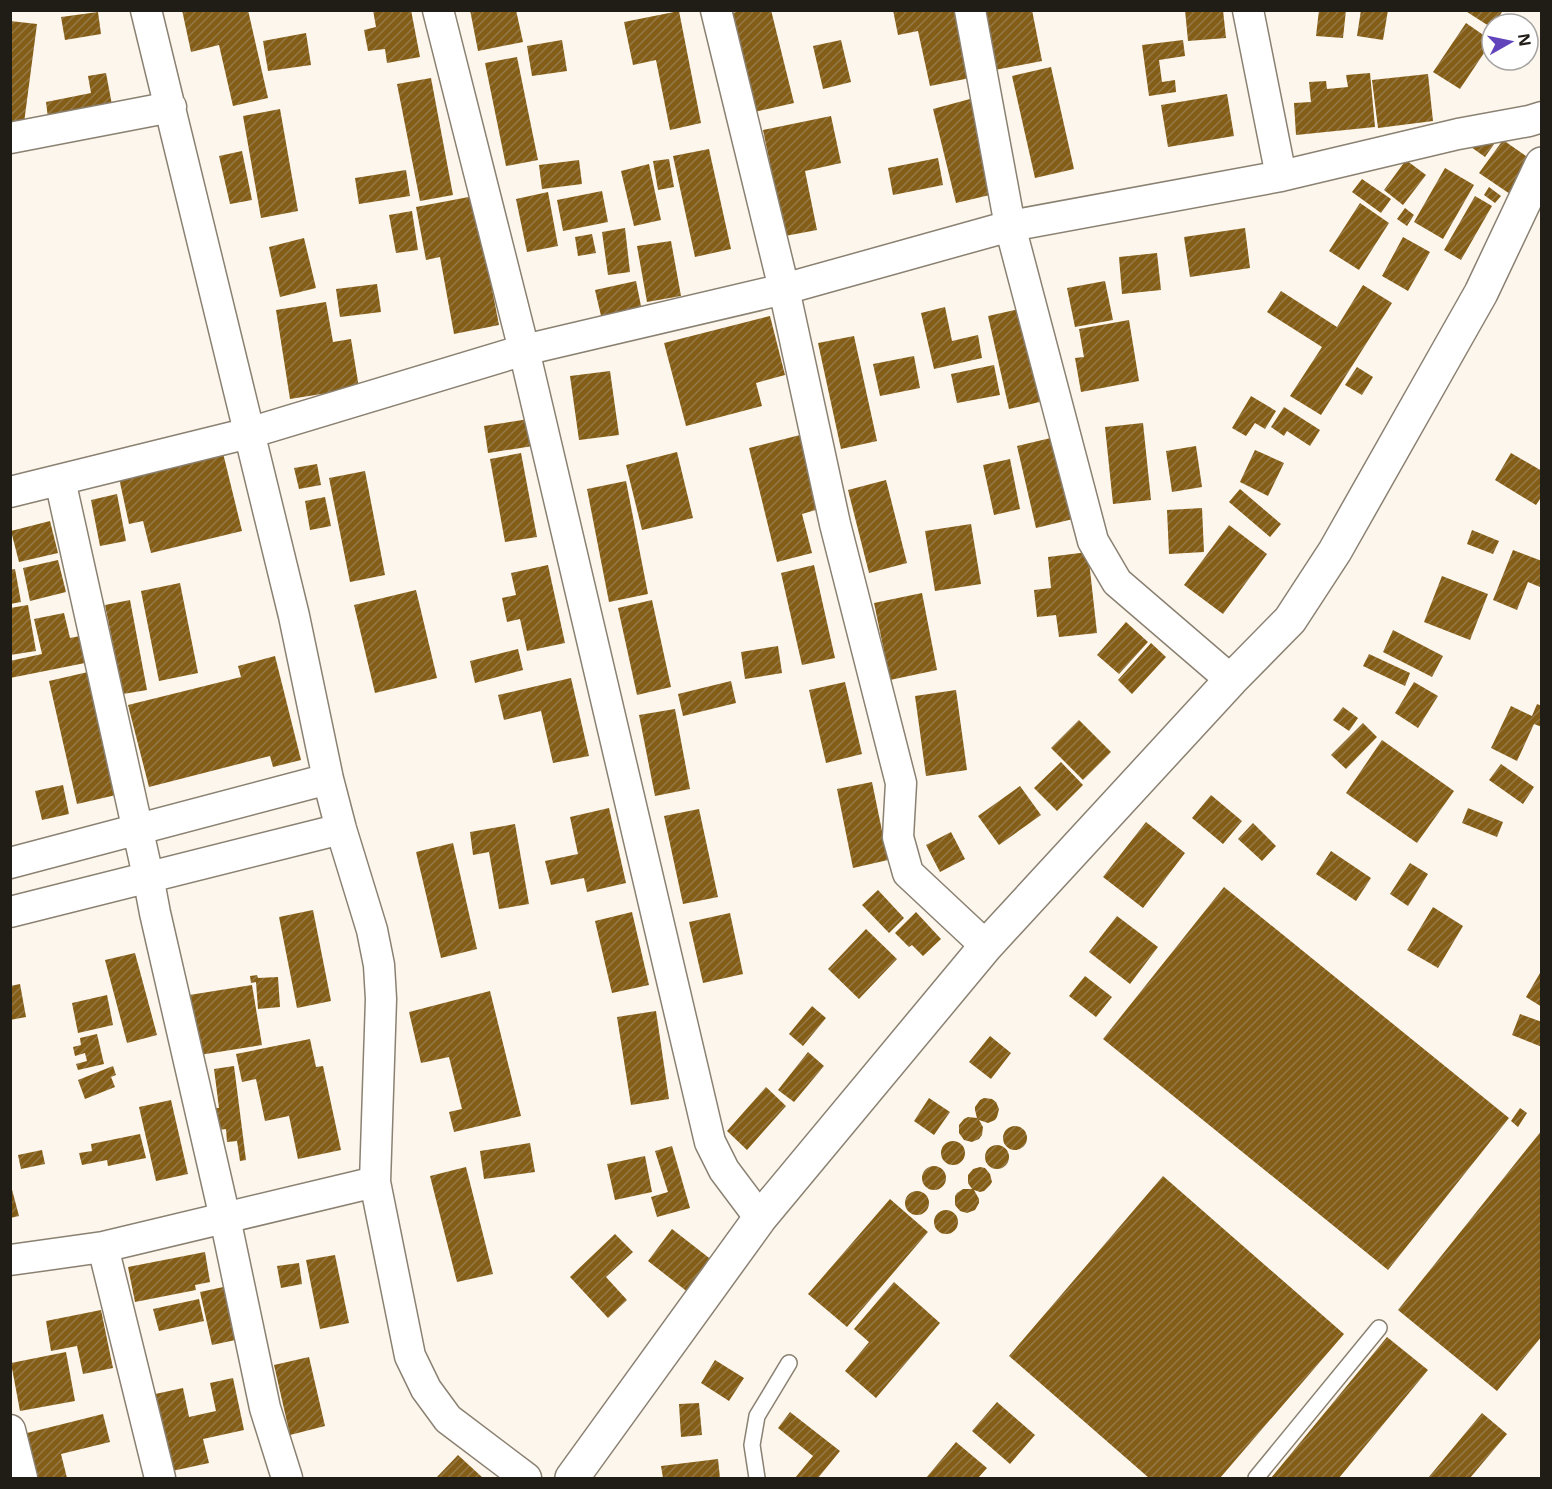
<svg xmlns="http://www.w3.org/2000/svg" width="1552" height="1489" font-family="'Noto Sans',sans-serif">
	<style>
		.building { fill: url(#building-hatch) }
		.lines { fill: none; stroke-linecap: round; stroke-linejoin: round }
		.service-casing { stroke: #8b8172; stroke-width: 18 }
		.minor-casing { stroke: #8b8172; stroke-width: 33 }
		.tertiary-casing { stroke: #8b8172; stroke-width: 36 }
		.service { stroke: #fff; stroke-width: 15 }
		.minor { stroke: #fff; stroke-width: 30 }
		.tertiary { stroke: #fff; stroke-width: 33 }
	</style>
	<defs>
		<pattern id="building-hatch" width="6" height="6" patternUnits="userSpaceOnUse" patternTransform="scale(1.5)"><rect width="6" height="6" fill="#845d17"/><path d="M-1 1l2-2M0 6l6-6M5 7l2-2" fill="none" stroke="#957948"/></pattern>
	</defs>
	<rect width="100%" height="100%" fill="#fdf6ec"/>
	<!-- building -->
	<path class="building" d="M182,10H248L268,98L233,106L219,45L191,52Z
		M373,10H411L420,57L387,63L385,49L368,51L364,30L376,27Z
		M470,10H516L523,42L478,51Z
		M743,10H771L794,103L750,113L726,15Z
		M893,10H961L975,77L930,86L918,31L898,35Z
		M982,10H1032L1042,61L995,70Z
		M1185,10H1223L1226,38L1188,41Z
		M1319,10H1346L1343,38L1316,36Z
		M1361,10H1388L1383,40L1357,36Z
		M1464,10H1503L1495,24H1492V28Z
		M679,11L701,123L670,130L656,60L633,65L624,22Z
		M98,12L101,34L65,40L61,17Z
		M10,21L37,24L24,123L10,121Z
		M1466,23L1492,41L1460,89L1433,72Z
		M306,33L311,65L268,71L263,41Z
		M562,40L567,71L532,76L527,46Z
		M841,40L851,82L823,89L813,46Z
		M1183,40L1185,56L1159,60L1162,82L1175,80L1176,92L1149,96L1142,45Z
		M517,57L538,160L506,166L485,63Z
		M1051,67L1074,169L1035,178L1012,76Z
		M106,73L112,105L48,118L46,102L91,93L88,76Z
		M1370,73L1375,127L1296,135L1294,103L1311,102L1309,82L1326,81L1327,89L1348,87L1346,75Z
		M1428,74L1433,121L1378,128L1372,80Z
		M431,78L453,195L420,201L397,84Z
		M1227,94L1234,136L1168,147L1161,105Z
		M970,99L994,194L956,203L933,109Z
		M280,109L298,211L261,218L243,116Z
		M831,116L841,163L805,171L817,230L785,236L763,130Z
		M1497,140L1485,157L1471,147Z
		M1503,140L1533,161L1510,194L1479,173Z
		M709,149L731,249L695,257L673,156Z
		M242,151L252,200L230,204L219,156Z
		M938,158L943,185L893,195L888,168Z
		M669,159L674,187L658,190L653,161Z
		M579,160L582,184L542,189L539,165Z
		M1406,160L1426,175L1403,205L1384,190Z
		M649,164L661,220L634,226L621,171Z
		M1445,168L1474,185L1443,239L1414,222Z
		M406,170L410,196L359,204L355,178Z
		M1362,179L1391,199L1381,213L1352,192Z
		M1489,187L1501,196L1495,203L1484,195Z
		M602,191L608,222L563,231L557,200Z
		M548,192L558,246L527,252L516,199Z
		M474,196L499,325L454,334L440,257L426,260L416,207Z
		M1475,196L1492,206L1461,260L1444,250Z
		M1360,203L1389,223L1359,270L1329,251Z
		M1405,208L1414,215L1407,226L1397,219Z
		M412,211L418,250L396,253L389,215Z
		M625,228L630,272L608,275L602,232Z
		M1245,228L1250,268L1190,277L1184,237Z
		M592,234L596,253L578,256L575,237Z
		M1403,237L1430,252L1408,291L1382,276Z
		M304,238L316,288L280,297L269,247Z
		M671,241L681,296L647,302L637,246Z
		M1157,253L1161,290L1122,294L1119,257Z
		M636,281L642,311L602,320L595,290Z
		M1105,281L1113,320L1075,327L1067,288Z
		M377,284L381,312L340,317L336,289Z
		M1363,285L1392,303L1321,415L1290,396L1322,347L1267,312L1281,291L1337,327Z
		M326,302L333,342L351,339L359,388L290,399L276,310Z
		M945,307L952,341L978,335L982,358L934,369L921,313Z
		M1023,308L1044,401L1009,409L988,316Z
		M770,316L785,375L756,383L762,406L686,426L664,343Z
		M1129,320L1139,381L1081,392L1075,358L1084,357L1079,329Z
		M854,336L877,441L841,449L818,343Z
		M914,356L920,388L880,396L873,364Z
		M994,365L1000,395L957,403L951,374Z
		M1357,367L1373,377L1362,395L1345,385Z
		M610,371L619,435L579,440L570,376Z
		M1251,396L1276,411L1265,429L1255,423L1246,436L1232,428Z
		M1284,407L1320,430L1310,446L1287,431L1284,436L1271,427Z
		M529,419L533,446L488,453L484,426Z
		M1143,423L1151,500L1113,504L1105,427Z
		M800,435L819,509L802,514L812,553L777,562L749,448Z
		M1055,437L1073,519L1036,528L1017,446Z
		M1196,446L1202,487L1172,492L1166,451Z
		M1255,450L1284,463L1268,496L1240,482Z
		M677,452L693,518L642,530L626,465Z
		M223,453L242,531L151,553L143,521L129,524L119,478Z
		M521,453L537,537L505,542L490,459Z
		M1511,453L1542,471V496L1536,505L1495,480Z
		M1010,459L1020,509L994,515L983,465Z
		M317,464L321,485L299,489L294,468Z
		M365,471L385,575L350,582L329,478Z
		M886,480L907,563L869,573L848,490Z
		M626,481L648,594L609,602L587,489Z
		M1240,489L1281,524L1270,537L1229,502Z
		M117,494L126,541L100,546L91,500Z
		M325,497L331,526L310,530L305,501Z
		M1202,508L1204,552L1169,554L1167,510Z
		M50,521L58,553L19,562L11,531Z
		M971,524L981,584L935,591L925,531Z
		M1229,525L1267,554L1223,614L1184,585Z
		M1472,530L1499,541L1493,554L1467,544Z
		M1513,550L1542,561L1540,587L1528,582L1517,610L1493,600Z
		M1088,552L1097,633L1059,637L1056,615L1037,617L1034,590L1051,588L1048,557Z
		M58,560L66,592L30,601L23,568Z
		M548,565L565,643L527,651L520,619L507,622L502,598L516,595L511,573Z
		M814,565L835,658L802,665L781,573Z
		M15,569L21,602L10,604V570Z
		M1442,576L1488,594L1470,640L1424,622Z
		M180,583L198,673L159,681L141,591Z
		M416,590L437,678L375,693L354,605Z
		M922,593L937,670L890,680L874,603Z
		M130,600L147,690L123,694L105,605Z
		M652,600L671,687L637,695L618,608Z
		M28,605L36,651L10,655V608Z
		M64,613L70,638L80,636L85,663L10,678V661L42,654L34,619Z
		M1126,622L1148,642L1119,674L1097,655Z
		M1393,630L1443,656L1432,677L1383,652Z
		M1151,643L1166,657L1132,694L1118,680Z
		M778,646L782,673L745,679L741,652Z
		M518,649L523,670L475,683L470,661Z
		M1369,654L1410,673L1405,686L1363,666Z
		M275,656L301,760L273,767L270,756L149,787L128,705L241,677L238,666Z
		M88,672L116,795L77,804L49,681Z
		M571,678L589,756L553,763L541,711L504,720L498,695Z
		M731,681L736,703L683,716L678,694Z
		M845,682L862,754L826,763L809,690Z
		M1414,682L1438,696L1418,728L1395,713Z
		M956,690L967,770L926,776L915,696Z
		M1537,704L1542,706V727L1534,724L1517,761L1491,748L1511,706L1532,716Z
		M1343,707L1358,718L1349,731L1333,720Z
		M675,709L690,789L655,796L639,715Z
		M1079,720L1111,752L1083,780L1051,748Z
		M1363,723L1377,737L1346,769L1331,755Z
		M1382,740L1454,791L1417,843L1346,793Z
		M1061,762L1083,785L1057,811L1034,788Z
		M1501,764L1534,787L1523,804L1489,780Z
		M872,782L888,860L853,868L837,789Z
		M63,785L69,814L42,820L35,791Z
		M1020,786L1041,815L999,845L978,816Z
		M1211,795L1242,821L1223,844L1192,818Z
		M609,808L626,883L587,892L584,878L551,885L545,861L578,854L570,817Z
		M1468,808L1503,822L1497,837L1462,823Z
		M699,809L718,897L683,904L664,816Z
		M1146,822L1185,853L1143,908L1103,877Z
		M1253,823L1276,846L1262,861L1238,839Z
		M515,824L529,904L499,909L489,852L473,855L470,832Z
		M951,832L965,859L940,872L926,845Z
		M453,843L477,949L441,958L416,852Z
		M1331,851L1371,878L1356,901L1316,874Z
		M1410,863L1428,874L1408,906L1390,894Z
		M1224,887L1509,1118L1388,1270L1103,1039Z
		M878,890L904,918L889,933L862,905Z
		M1433,907L1463,926L1438,968L1407,950Z
		M313,910L331,1001L297,1008L279,917Z
		M632,912L649,985L612,993L595,921Z
		M916,912L941,939L923,956L912,945L909,947L895,933Z
		M730,913L743,974L703,983L689,922Z
		M1117,916L1158,947L1130,984L1089,952Z
		M866,929L897,959L859,999L828,969Z
		M135,953L157,1035L127,1043L105,960Z
		M1540,973L1542,974V1007L1526,997Z
		M257,975L258,978L278,977L280,1007L258,1009L256,982L251,983L250,976Z
		M1085,976L1112,997L1096,1017L1069,996Z
		M20,984L26,1017L10,1020V986Z
		M252,985L262,1045L193,1056L183,996Z
		M490,991L521,1116L454,1132L449,1112L462,1109L449,1057L421,1063L409,1012Z
		M107,995L113,1025L78,1033L72,1003Z
		M812,1006L826,1018L803,1046L789,1034Z
		M656,1011L669,1099L631,1105L617,1017Z
		M1520,1014L1542,1022V1047L1512,1035Z
		M97,1034L104,1064L78,1070L76,1064L87,1061L85,1053L75,1056L73,1047L81,1045L80,1038Z
		M990,1036L1011,1053L991,1079L969,1062Z
		M310,1039L316,1067L323,1066L341,1150L298,1159L289,1116L265,1121L256,1079L242,1082L236,1054Z
		M808,1052L824,1066L794,1102L778,1090Z
		M113,1066L116,1075L111,1077L115,1087L85,1099L78,1080Z
		M234,1066L246,1160L240,1161L237,1141L227,1142L226,1129L218,1130L215,1108H219L214,1069Z
		M766,1087L786,1106L747,1150L727,1131Z
		M929,1098L950,1112L934,1135L914,1121Z
		M984,1098L992,1099L996,1102L999,1109L997,1117L995,1120L988,1123L979,1120L983,1127L982,1135L979,1139L972,1142L964,1140L959,1133V1125L964,1119L968,1117L977,1118L975,1110V1107L980,1100Z
		M171,1100L188,1174L156,1181L139,1107Z
		M1520,1108L1527,1113L1518,1127L1511,1121Z
		M1003 1138a12 12 0 1 1 24 0a12 12 0 1 1-24 0Z
		M1542,1130V1336L1497,1391L1398,1310Z
		M140,1134L146,1158L108,1166L107,1160L82,1165L79,1153L92,1151L91,1144Z
		M941 1153a12 12 0 1 1 24 0a12 12 0 1 1-24 0Z
		M530,1143L535,1172L484,1179L480,1151Z
		M985 1157a12 12 0 1 1 24 0a12 12 0 1 1-24 0Z
		M672,1146L690,1208L657,1217L651,1197L668,1192L655,1151Z
		M42,1150L45,1164L21,1169L18,1155Z
		M645,1156L652,1192L615,1200L607,1164Z
		M922 1178a12 12 0 1 1 24 0a12 12 0 1 1-24 0Z
		M466,1167L493,1274L457,1282L430,1176Z
		M980,1167L985,1168L990,1174L992,1182L990,1185L984,1191L980,1192L974,1190L979,1199V1203L975,1210L967,1213L960,1211L955,1205V1196L957,1193L963,1189H972L968,1183V1175L973,1169Z
		M1163,1176L1344,1334L1220,1478H1149L1009,1356Z
		M10,1182L19,1216L10,1218Z
		M905 1203a12 12 0 1 1 24 0a12 12 0 1 1-24 0Z
		M890,1199L928,1232L847,1327L808,1294Z
		M934 1222a12 12 0 1 1 24 0a12 12 0 1 1-24 0Z
		M672,1229L713,1261L689,1293L648,1261Z
		M615,1234L633,1252L606,1277L627,1300L608,1318L570,1277Z
		M205,1252L210,1282L195,1285L196,1290L135,1302L128,1267Z
		M335,1255L349,1323L320,1329L306,1260Z
		M299,1263L302,1284L281,1288L277,1266Z
		M894,1282L940,1323L876,1398L845,1371L869,1342L854,1329Z
		M228,1286L240,1339L212,1345L200,1292Z
		M199,1299L204,1321L159,1331L153,1309Z
		M101,1310L113,1368L83,1374L77,1346L51,1351L46,1321Z
		M1387,1337L1428,1370L1339,1478H1271Z
		M66,1352L75,1401L20,1411L11,1363Z
		M309,1357L325,1426L290,1435L274,1365Z
		M715,1360L744,1378L729,1401L701,1383Z
		M233,1378L244,1430L203,1439L209,1463L163,1473L146,1396L183,1388L189,1417L216,1411L210,1383Z
		M997,1402L1035,1435L1010,1464L972,1431Z
		M699,1403L702,1435L681,1437L679,1404Z
		M790,1412L840,1451L818,1478H795L813,1456L778,1428Z
		M1482,1413L1507,1434L1470,1478H1428Z
		M103,1414L110,1442L61,1454L67,1478H38L27,1433Z
		M956,1442L987,1468L978,1478H926Z
		M458,1455L483,1478H436Z
		M718,1459L720,1478H663L661,1466Z"/>
	<g class="lines">
		<defs>
			<path id="service" d="M757,1478L752,1445L757,1416L789,1363
				M1256,1478L1379,1328"/>
			<path id="minor" d="M146,10L294,616L328,779L341,829L372,930L379,965L381,999L375,1182L410,1356L426,1389L448,1419L526,1478
				M438,10L524,350L710,1142L724,1170L760,1218
				M716,10L784,289L835,524L901,783L898,837L908,873L986,946
				M970,10L1010,226L1093,541L1117,582L1231,680
				M1248,10L1281,176
				M10,138L171,107
				M60,480L148,876L155,913L225,1218L265,1408L287,1478
				M10,492L249,433L524,350L784,289L1010,226L1281,176L1458,134L1529,121L1542,117
				M10,863L328,779
				M10,912L341,829
				M103,1247L160,1478
				M10,1260L103,1247L375,1182
				M10,1430L22,1478"/>
			<path id="tertiary" d="M572,1478L760,1218L986,946L1231,680L1290,620L1335,551L1481,293L1542,164"/>
		</defs>
		<!-- service casing -->
		<use href="#service" class="service-casing"/>
		<!-- minor casing -->
		<use href="#minor" class="minor-casing"/>
		<!-- tertiary casing -->
		<use href="#tertiary" class="tertiary-casing"/>
		<!-- service -->
		<use href="#service" class="service"/>
		<!-- minor -->
		<use href="#minor" class="minor"/>
		<!-- tertiary -->
		<use href="#tertiary" class="tertiary"/>
	</g>
	<!-- border -->
	<rect width="1552" height="1489" fill="none" stroke="#201c16" stroke-width="24"/>
	<!-- north arrow -->
	<g transform="translate(1510 42) rotate(81)"><circle r="28" fill="#ffffff" stroke="#a6a4a2" stroke-width="1.5"/>
	<path d="M0-4.5L10 22L0 15L-10 22Z" fill="#6144bc"/>
	<text y="-9" font-size="16" font-weight="bold" text-anchor="middle" fill="#201c16">N</text>
	</g>
</svg>
